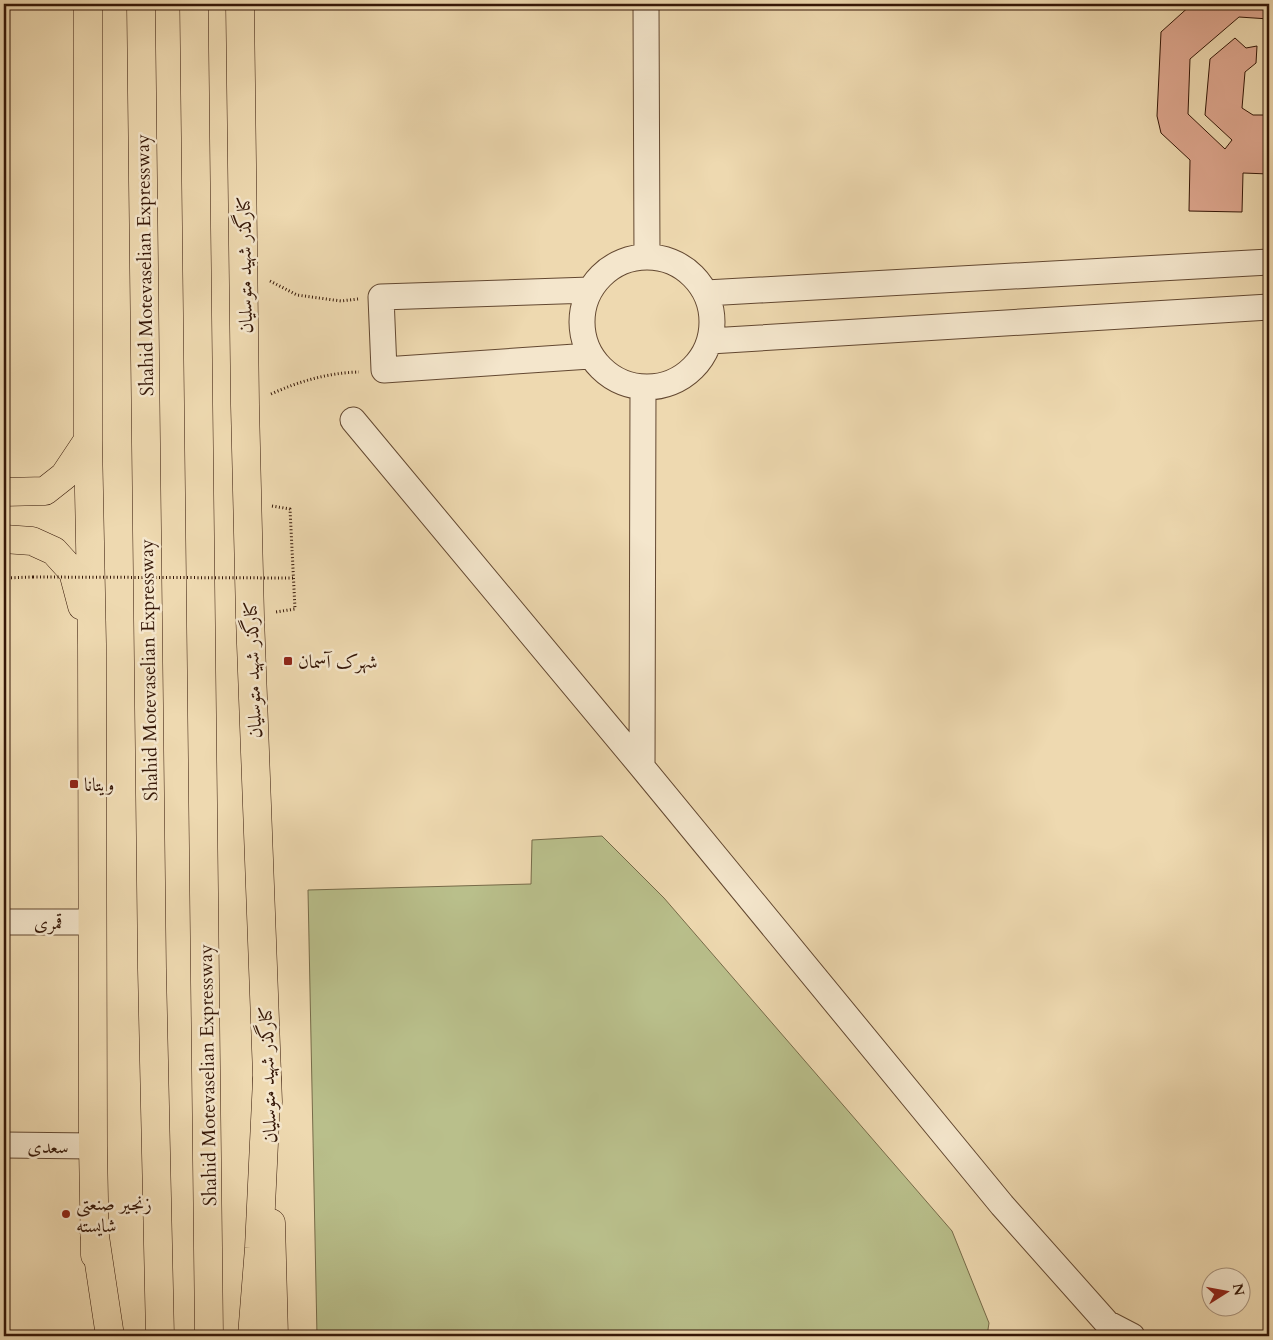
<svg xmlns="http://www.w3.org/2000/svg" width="1273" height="1340" font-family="Cardo,Amiri,serif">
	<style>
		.green { fill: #b9bf8b; stroke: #776b49 }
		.building { fill: #dea78f; stroke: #351707 }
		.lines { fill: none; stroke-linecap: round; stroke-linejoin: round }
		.minor-casing { stroke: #634831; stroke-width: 27 }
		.major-casing { stroke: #351707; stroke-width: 29 }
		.highway-casing { stroke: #351707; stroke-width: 29 }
		.path { stroke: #351707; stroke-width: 3; stroke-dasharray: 1 2.5; stroke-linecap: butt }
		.minor { stroke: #f4e6cc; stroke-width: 25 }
		.major { stroke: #eed9b0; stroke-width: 28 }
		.highway { stroke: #eed9b0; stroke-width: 28 }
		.path-bridge { stroke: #351707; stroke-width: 3; stroke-dasharray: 1 2.5; stroke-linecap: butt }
		.poi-dot { fill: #8f2418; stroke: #f4e6cc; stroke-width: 2 }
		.labels { text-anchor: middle; stroke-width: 5; stroke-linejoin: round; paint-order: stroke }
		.street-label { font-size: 19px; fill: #351707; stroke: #f4e6cc }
		.poi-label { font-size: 19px; fill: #351707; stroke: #f4e6cc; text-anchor: start }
	</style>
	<rect width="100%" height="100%" fill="#eed9b0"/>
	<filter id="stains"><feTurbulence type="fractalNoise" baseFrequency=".004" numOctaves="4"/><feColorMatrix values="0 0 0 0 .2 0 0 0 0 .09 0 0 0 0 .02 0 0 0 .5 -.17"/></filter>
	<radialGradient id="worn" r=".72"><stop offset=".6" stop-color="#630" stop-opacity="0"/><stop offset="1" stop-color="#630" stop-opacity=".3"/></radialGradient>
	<!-- green -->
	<path class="green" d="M602,836L664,898L952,1231L989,1323L987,1336H317L308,890L531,884L532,840Z"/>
	<!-- building -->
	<path class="building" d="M1192,4H1269V19L1239,17L1190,59L1188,114L1225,149L1232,140L1205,115L1210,59L1235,38L1246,48L1257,46L1256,63L1245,72L1242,108L1253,115H1269V174L1243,173L1242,212L1189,211L1190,160L1161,133L1157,116L1161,32Z"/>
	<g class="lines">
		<defs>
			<path id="minor" d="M646,4L647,256
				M582 322a65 65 0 1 1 130 0a65 65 0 1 1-130 0Z
				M590,290L381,297L384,370L590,356
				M706,293L1269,262
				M710,341L1269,307
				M353,420L642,767L1002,1205L1107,1323L1132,1336
				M642,767L643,388
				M4,922H92
				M4,1145L93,1146"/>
			<path id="major" d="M88,4V440L92,644L93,1146L95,1255
				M240,4L245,405L250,617L268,1102
				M4,492L45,491L64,476L88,440
				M4,539L32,541L54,551L73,572L82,606
				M271,1223L274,1336"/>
			<path id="highway" d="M141,4L152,969L160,1336
				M194,4L209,1336
				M94,1230L110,1336
				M252,1336L259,1248L267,1079"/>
		</defs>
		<!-- minor casing -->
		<use href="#minor" class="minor-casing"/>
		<!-- major casing -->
		<use href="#major" class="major-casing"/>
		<!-- highway casing -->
		<use href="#highway" class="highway-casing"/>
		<!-- path -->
		<path class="path" d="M270,281L297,295L341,301L358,299
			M271,394C300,381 327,373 359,372
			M272,506L290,509L295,609L276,612
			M4,578L33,577"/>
		<!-- minor -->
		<use href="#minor" class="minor"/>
		<!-- major -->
		<use href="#major" class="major"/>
		<!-- highway -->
		<use href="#highway" class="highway"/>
		<!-- path-bridge -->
		<path class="path-bridge" d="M33,577L293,578"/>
	</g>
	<!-- markers -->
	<g class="poi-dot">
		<rect x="283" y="656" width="10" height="10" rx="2.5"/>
		<rect x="69" y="779" width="10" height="10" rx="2.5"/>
		<circle cx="66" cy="1214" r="5"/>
	</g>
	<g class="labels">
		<!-- street labels -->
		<g class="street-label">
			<text transform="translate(144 265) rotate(-91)" y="7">Shahid Motevaselian Expressway</text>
			<text transform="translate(244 265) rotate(-91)" y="7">کنارگذر شهید متوسلیان</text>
			<text transform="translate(148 670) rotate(-91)" y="7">Shahid Motevaselian Expressway</text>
			<text transform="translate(252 670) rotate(-92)" y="7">کنارگذر شهید متوسلیان</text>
			<text x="48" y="929">قمری</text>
			<text transform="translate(207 1075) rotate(-91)" y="7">Shahid Motevaselian Expressway</text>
			<text transform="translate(267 1075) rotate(-92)" y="7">کنارگذر شهید متوسلیان</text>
			<text transform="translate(48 1146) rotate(1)" y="7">سعدی</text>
		</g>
		<!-- poi labels -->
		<g class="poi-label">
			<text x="298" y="668">شهرک آسمان</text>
			<text x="84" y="791">ویتانا</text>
			<text x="76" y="1210">زنجیر صنعتی<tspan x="76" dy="22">شایسته</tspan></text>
		</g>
	</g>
	<!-- margin -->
	<rect width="1273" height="1340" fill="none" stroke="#eed9b0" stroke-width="20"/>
	<rect x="5" y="5" width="1263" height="1330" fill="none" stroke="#351707" stroke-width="2.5"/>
	<rect x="10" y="10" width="1253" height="1320" fill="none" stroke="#351707"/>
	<!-- north arrow -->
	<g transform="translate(1226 1292) rotate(79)"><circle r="24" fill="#f4e6cc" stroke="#a8937d"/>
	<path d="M0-4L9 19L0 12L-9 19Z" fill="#8f2418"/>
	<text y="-8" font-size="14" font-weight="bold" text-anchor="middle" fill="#351707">N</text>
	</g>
	<rect width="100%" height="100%" filter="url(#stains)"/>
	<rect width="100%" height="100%" fill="url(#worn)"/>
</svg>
